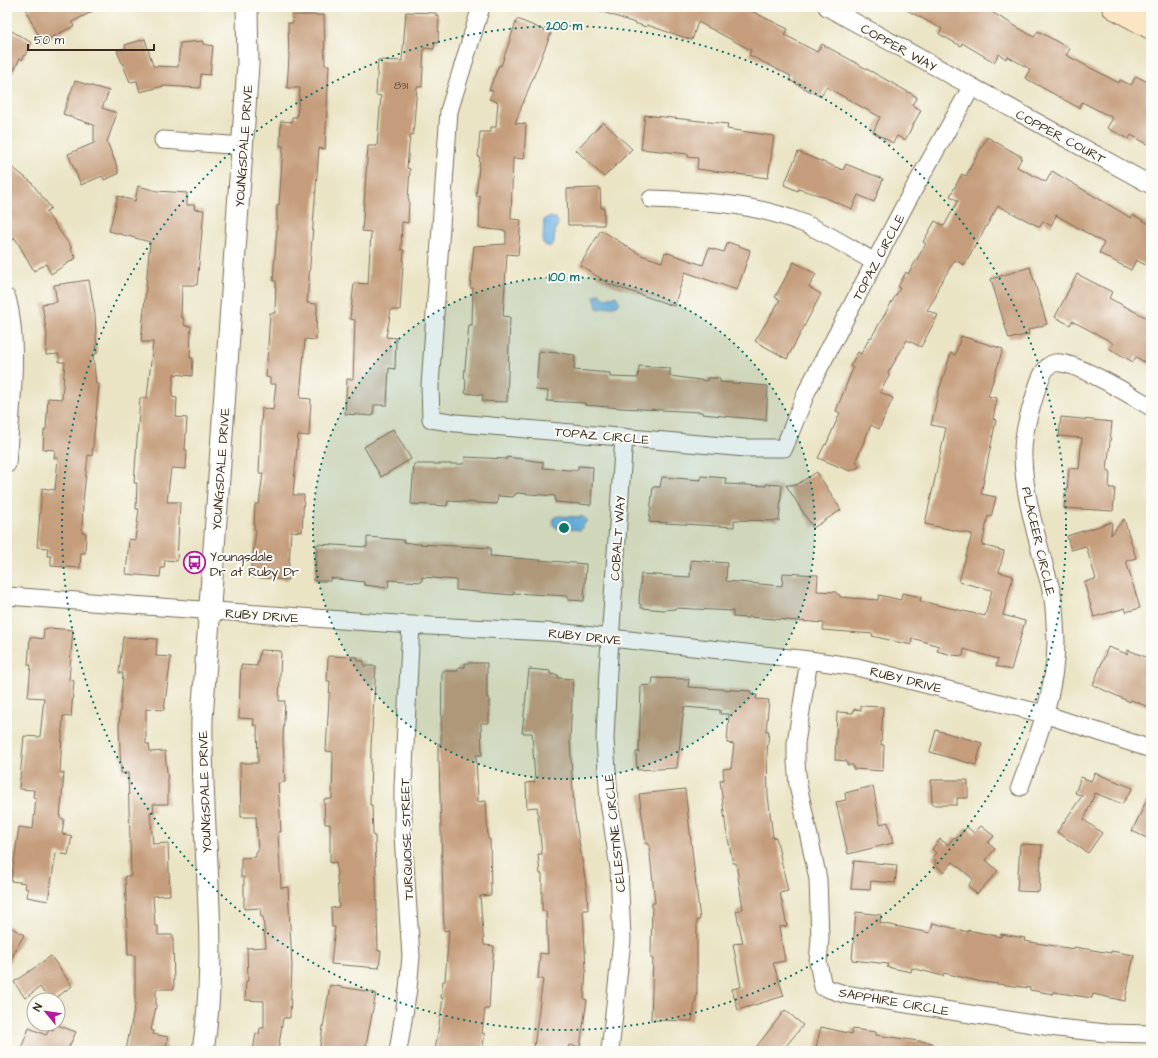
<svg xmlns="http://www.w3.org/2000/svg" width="1158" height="1058" font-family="'Architects Daughter',sans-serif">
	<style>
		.water { fill: #70b2e5; stroke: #566e82 }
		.building { fill: #c59d7c }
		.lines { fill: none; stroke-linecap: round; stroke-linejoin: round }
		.minor-casing { stroke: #786b58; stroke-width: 19 }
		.tertiary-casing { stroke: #786b58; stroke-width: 23 }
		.secondary-casing { stroke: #786b58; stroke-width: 24 }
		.minor { stroke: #fff; stroke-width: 17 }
		.tertiary { stroke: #fff; stroke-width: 21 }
		.secondary { stroke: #fce5c4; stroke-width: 22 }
		.ring { fill: none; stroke: #0f766e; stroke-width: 2; stroke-dasharray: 2 4 }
		.labels { text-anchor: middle; stroke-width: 4; stroke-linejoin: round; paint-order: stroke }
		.number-label { font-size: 11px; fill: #5e4736 }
		.street-label { font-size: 13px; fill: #3b2a1e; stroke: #fdfcf7 }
		.poi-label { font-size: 13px; fill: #3b2a1e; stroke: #fdfcf7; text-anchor: start }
		.centre { fill: #0f766e; stroke: #fdfcf7; stroke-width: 2 }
		.ring-label { font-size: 12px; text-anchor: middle; font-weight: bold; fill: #0f766e; stroke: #fdfcf7; stroke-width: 4; stroke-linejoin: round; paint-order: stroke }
	</style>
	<rect width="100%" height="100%" fill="#fdfcf7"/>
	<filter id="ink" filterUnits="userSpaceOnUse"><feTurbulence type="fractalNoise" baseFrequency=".025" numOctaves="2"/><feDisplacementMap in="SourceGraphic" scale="8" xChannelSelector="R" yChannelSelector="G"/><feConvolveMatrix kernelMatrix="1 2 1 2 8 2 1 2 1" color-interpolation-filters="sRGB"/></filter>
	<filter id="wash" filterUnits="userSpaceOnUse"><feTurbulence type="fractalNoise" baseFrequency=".012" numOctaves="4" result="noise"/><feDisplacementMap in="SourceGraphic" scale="16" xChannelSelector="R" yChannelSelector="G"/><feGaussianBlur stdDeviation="0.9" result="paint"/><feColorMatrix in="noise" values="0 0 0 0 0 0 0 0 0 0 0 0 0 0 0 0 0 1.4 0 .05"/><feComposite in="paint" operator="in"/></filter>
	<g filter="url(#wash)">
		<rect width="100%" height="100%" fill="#eae4c5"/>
		<!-- water -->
		<path class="water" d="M548,217L555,218L558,221L557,227L555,229L554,243L551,246H546L543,243L544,220Z
			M600,293L604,298L616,296L620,303L618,305L599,309L597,308L594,296Z
			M557,516L580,517L582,516L587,520L581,530L556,528L553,525V519Z"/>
		<g id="blocks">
			<!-- building -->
			<path class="building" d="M33,7H101L72,22L74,26L42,42L26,11Z
				M595,7H743L788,29L785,35L817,52L822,44L917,97L912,105L921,110L905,140L897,136L893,143L873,132L880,117L826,87L821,97L789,80L791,76L749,55L751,50L698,22L692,40L647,25L646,27L595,9Z
				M901,7H983L1034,37L1038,31L1070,49L1066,55L1119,83L1120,80L1131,85L1136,76L1151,84V146L1131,135L1129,139L1107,128L1113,118L1082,102L1079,108L1025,78L1030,69L1007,56L1006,59L999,54L994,62L962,43L961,46L939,34L942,29Z
				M406,12L436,13V16H439L438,43L435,42L434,49L424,48L422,87H417L413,135H410L407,168L410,169L408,199H409L408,223L402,222L401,250H404L400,310H391L386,337L396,338L395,369L389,368L387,405H374L373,416L345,414L347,379H353L355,320L350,319L354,283L368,284L371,232L362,231L368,146H377L381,96L376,95L378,60L402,61Z
				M292,15H324L325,65H329L325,149L319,148L307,303L317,304L316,340L305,339L300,398L311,399L309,436L298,435L293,495H304L302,532L291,531L288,580L250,577L256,530L254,529L255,504H259L263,473H259L262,408L273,410L276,384H270V378L266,377L270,313H275L276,281H273L277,228V205H279L283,146H280L281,121L292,122V117H297L300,88H287L289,57L288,23H293Z
				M517,19L551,33L515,123L526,124L524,159L513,158L511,219L521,220L518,255L507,254L503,316L510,317L507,402L482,401L483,395L465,393L466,379H464L469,325H472L473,288H470L474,246L506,244V231L479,228L480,196H476L480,157H478L480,132H491V127H496L498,102L489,99L493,91L489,90L499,65L501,66Z
				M7,30L10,32V30L32,43L22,60L20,58L7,85Z
				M145,39L153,66L178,67L180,43L203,41V44L213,46L210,75L201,74L200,88L164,86L140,92L137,81L130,82L117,51L126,48L125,45Z
				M75,81L109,91L102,108L117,113L107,142L118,169V174L104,180L102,176L81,185L68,154L94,143V125L63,114Z
				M645,115L728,124L727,129L774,136L768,178L697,169L698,158L688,157V154L641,149Z
				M603,122L632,149L604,177L576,150Z
				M987,137L1022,157L1017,167L1046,182L1052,171L1131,218L1133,215L1151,225V268L1136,260L1131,270L1099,253L1104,243L1056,215L1051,226L1043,221L1040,227L998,206L964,265L955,260L938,287L936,296L927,310L938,315L921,347L907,340L888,373L889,376L880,392L893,398L879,429L871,425L856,460L859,467L850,471L818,458L825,444L826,445L840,413L836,411L853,368L850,366L858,352L861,354L870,337L871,338L900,288L898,287L906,272L908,274L926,244L923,242L935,221L944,226L958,201L950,196L962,174L966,176Z
				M798,152L843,170L846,164L883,179L874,202L858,195L852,209L819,195L798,189V191L784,185Z
				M7,163L31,182L51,208L46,212L72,248H70L76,258L51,274L46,264L34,271L15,238L7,244Z
				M138,186L157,191L187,193V205H195L194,209L204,210L197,285H182L181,317H183L185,326H191L190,358H193L192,376L174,374L172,397L177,398L176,417L187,418L185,450H187L186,469L171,468L167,502H180L177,561L165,560L164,568H161L160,577L126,574L129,539L135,540L139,509H136L137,483H134L140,398H147L153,342H141L150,242L109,231L118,196L135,201Z
				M600,188L601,208H604V225H568L567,189Z
				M601,230L641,255L662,262L665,252L703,265L709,248L724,252L728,242L750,250L749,255L737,290L685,272L674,306L609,284L580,265Z
				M794,262L816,274L809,287L821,294L787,359L755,341L780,300L775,297Z
				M1030,267L1047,324L1028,330L1029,334L1009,339L991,279Z
				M1077,274L1112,292L1109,298L1151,320V366L1136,357L1133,362L1110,349L1113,344L1110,341L1072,321L1070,325L1055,317Z
				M89,280L95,315L97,354H93L96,384H99L92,456L88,455L83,501L82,532L86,533L85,553H81L80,568L51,566V556H47L48,548L37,547L42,488L55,490L58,458H54L55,450L43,449L44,430H46L48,398L62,399L65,362H59V354L46,355L47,335L42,304L57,302L54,285Z
				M961,336L1003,349L988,396L997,398L993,419L996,420L981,494L996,497L991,517L988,516L982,545L1004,551L999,572L1013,576L1003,615L1025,621L1011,670L996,666L998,659L964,649L963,656L952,655L937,651L939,646L912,638L911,645L872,636L873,634L823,630L824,623L749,617L748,618L733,617V611L675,608V609L664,610L641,608V604H639L641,574L690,577L691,560L727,563L726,581L782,586L783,573L818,575L817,591L836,592L837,594L840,595V597L878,600L879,595L901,600L902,593L921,597L920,601L985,616L992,590L959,582L972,534L925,524L946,428L931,425L939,390L951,353L955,355Z
				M539,351L575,355L574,370L610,373V377L638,378L639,366L670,368V376L707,381V378H720V382L768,386L766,420L702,414V412L621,408L585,405V403L547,401L548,391L536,390Z
				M1061,417L1112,422L1107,470L1110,471L1109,488H1115L1113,511L1064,508L1065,493H1067L1069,468L1079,469L1082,438L1059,436Z
				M393,429L411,459L381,477L364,447Z
				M465,457L507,459V457L543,462V468L568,470H578V466L593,467L591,505L555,502V496L517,493L513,497L498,496L497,504L448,501L447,506L411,504L414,464H464Z
				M817,472L841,510L813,528L786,485H796Z
				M701,476L726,478L725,484L766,486V484L782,485L779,521L734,520V527L649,522L653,487H660L662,477L701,480Z
				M1124,519L1136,558L1126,561L1140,608L1126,612L1125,608L1094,617L1084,582L1096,579L1086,546L1071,550L1067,536L1112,522L1111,535Z
				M367,537L404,540L403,542L418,544L491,548L490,556L586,564L584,601L568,600V596L513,593V595L456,590V580L422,577V582L389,580L388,588L364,585V582L330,578V581H314L317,544L367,547Z
				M49,628L73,630L69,680L74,681L71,717L63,716L60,773H64L60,818L64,819L62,834L72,836L68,855L56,853L48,901L27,897L28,889L25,888L26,883L11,881L19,827L33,829L36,798L33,797L34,790L19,789L24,736L40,737L44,698L28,697L31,665H28L30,637L43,639L44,629Z
				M123,637L157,639L156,656L171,657L164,710L146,709V744H149L150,752L165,751L168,784V804H153L154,812H150L153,844L168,843L170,895L153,896L155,926H158V935H173L174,989H156V1007L151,1030L154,1031L153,1034L168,1037L165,1051L126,1050L135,1005V955H128L125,876H131L128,773H121L119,726L123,673H119Z
				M1108,647L1127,654L1128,650L1151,659V708L1131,700L1130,702L1093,685Z
				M260,650L281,651L279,701H285L283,739L285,782L278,783L281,832H278L281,888L288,887L292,966L290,1018H283L278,1051H253L256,1033L259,1034L260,1028H264V1001L245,1000L246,981H248L247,948L266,947L263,917H261L260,908L244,909V877H241V858L256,857V852H258L256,817H241L240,763H258L257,725H253L254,719L239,718L240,685L241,665L257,666Z
				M328,656L358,657V661H364V666H376L371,746L370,805H372L373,836H375L378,951H381L379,968L331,964L335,927H332L331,908L339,907L336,862L330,863V824H325L324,799H332L333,752L326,751L330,681H327Z
				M465,663H487V698H489V723H481L482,755H476L478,802L486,801L488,839H490L491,895L480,896L484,945L494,946L492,971H491L489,1009H485L482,1033L485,1034L482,1051H435L443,998H441L443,981H445L449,930L444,931L439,761H438V744H441L442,671H458V667H465Z
				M529,669L550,671V674L558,675V678L573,679L570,740L574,809L587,892L588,910H583L586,970L584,999L587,1000L580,1047L569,1045L567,1051L534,1047L543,979H538L540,953L548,954L546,911H542V874H540L538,854H542L537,807L527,808L526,783L535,782L532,733H522Z
				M653,678L689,679L688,687L751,691V695H757L756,699L769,700L766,731H769L767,753L768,795L773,838L776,837L788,891L780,893L787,926L779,927L785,961L773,963L784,996L738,1010L732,989L741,987L733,944L743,943L736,911L743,909L736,863H733L726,829L720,780H724L723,769L731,768L734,744L727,743L729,714H720V710L684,707L677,768L637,770L636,752H639L641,686L652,685Z
				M861,706L883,707L881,745H884L883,771L853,769V765H847V761L835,760L837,712L853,713L854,709L861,710Z
				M936,730L982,743L976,765L930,752Z
				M1095,773L1133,788L1122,804L1095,793L1084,820L1102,833L1088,853L1057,832L1082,796L1075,793L1081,777L1091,781Z
				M931,780H968V798H957V805H932Z
				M873,786L880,824L888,822L893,843L848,854L836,802L846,800L845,793Z
				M685,789L700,920H697V993L692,1021L651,1020L653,959L651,958L652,903H655L649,844H646L639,794Z
				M1151,791V840L1132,831Z
				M981,826L994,836L988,843L995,849L986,860L998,871L977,894L968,886L973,879L953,862L944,872L934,864L936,861L932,857L936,853L932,849L940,839L948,845L954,837L956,839L967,827L974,833Z
				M1020,844L1042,845L1039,892L1017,891Z
				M854,861L897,865L895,883L871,881L870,890L851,889Z
				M856,912L881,915L880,923L930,933L933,923L968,932V930L1001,937V934L1025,938L1024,941L1074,949V947L1111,953V951L1134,955L1125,1001L1093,994L1092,998L1054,992L1053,994L1030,990V988L982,982L944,973L943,976L912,968L911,972L887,967L888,964L852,960Z
				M7,925L24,935L7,966Z
				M51,956L72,986L53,1000H49L40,987L25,998L14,982Z
				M330,985L376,993L365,1051H319Z
				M785,1010L803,1025L782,1051H753Z
				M55,1024L76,1032L67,1051H20L29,1028L46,1035L49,1029L53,1030Z
				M821,1027L852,1034V1029L876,1032V1035L933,1043V1051H815Z"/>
		</g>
	</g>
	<g filter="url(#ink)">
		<use href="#blocks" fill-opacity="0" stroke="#786b58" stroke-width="1"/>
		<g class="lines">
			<defs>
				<path id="minor" d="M481,7L449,111L430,386L431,419L456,423L746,448H784L807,391L907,201L971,88
					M827,7L1151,185
					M163,140L243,146
					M651,199C702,201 752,203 800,222C826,232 851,249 875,262
					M7,298C20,344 10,417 7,464
					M7,596L411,625L566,633L809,660L857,667L1044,714L1151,749
					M809,660L796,743V762L798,785L818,879L820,939L818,962L823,987L844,994L1058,1028L1106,1033L1151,1034
					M1020,787C1037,741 1056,691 1056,641C1055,627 1055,612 1053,599C1051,586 1046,573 1043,561C1034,526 1024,493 1023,457C1022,436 1029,414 1035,395C1038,385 1043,365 1055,363C1073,360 1134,397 1151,407
					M398,1051L408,989L411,956L403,835V786L411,625
					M610,1051L622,940L619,868L609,802L605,739L608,670L624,437"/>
				<path id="tertiary" d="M203,1051C220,942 200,830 202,719L248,65L247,7"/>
				<path id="secondary" d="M1113,7L1151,28"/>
			</defs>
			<!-- minor casing -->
			<use href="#minor" class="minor-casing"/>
			<!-- tertiary casing -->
			<use href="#tertiary" class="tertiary-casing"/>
			<!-- secondary casing -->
			<use href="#secondary" class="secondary-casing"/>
			<!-- minor -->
			<use href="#minor" class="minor"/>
			<!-- tertiary -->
			<use href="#tertiary" class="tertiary"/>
			<!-- secondary -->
			<use href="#secondary" class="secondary"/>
		</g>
	</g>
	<!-- distance rings -->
	<circle cx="564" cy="528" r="251" fill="#0f766e" fill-opacity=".12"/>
	<g class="ring">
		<circle cx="564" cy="528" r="251"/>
		<circle cx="564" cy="528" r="502"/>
	</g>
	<!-- icons -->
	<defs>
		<symbol id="bus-ring" viewBox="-11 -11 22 22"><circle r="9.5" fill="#fdfcf7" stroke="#b5179e" stroke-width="1.5"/><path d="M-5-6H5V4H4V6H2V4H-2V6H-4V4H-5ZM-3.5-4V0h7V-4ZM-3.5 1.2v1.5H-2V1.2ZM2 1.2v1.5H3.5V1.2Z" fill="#b5179e"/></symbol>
	</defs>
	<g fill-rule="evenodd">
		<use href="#bus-ring" x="182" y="550" width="25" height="25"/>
	</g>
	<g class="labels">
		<!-- number labels -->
		<g class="number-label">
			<text x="401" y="89">831</text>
		</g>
		<!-- street labels -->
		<g class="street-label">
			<text transform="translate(899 47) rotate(29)" y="5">COPPER WAY</text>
			<text transform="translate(1061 136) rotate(28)" y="5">COPPER COURT</text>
			<text transform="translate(243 146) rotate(-86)" y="5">YOUNGSDALE DRIVE</text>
			<text transform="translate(878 257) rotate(-62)" y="5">TOPAZ CIRCLE</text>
			<text transform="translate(602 435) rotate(5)" y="5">TOPAZ CIRCLE</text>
			<text transform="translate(220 469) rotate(-86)" y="5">YOUNGSDALE DRIVE</text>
			<text transform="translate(617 538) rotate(-86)" y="5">COBALT WAY</text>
			<text transform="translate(1039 541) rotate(77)" y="5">PLACEER CIRCLE</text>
			<text transform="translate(262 615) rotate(4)" y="5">RUBY DRIVE</text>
			<text transform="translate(585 636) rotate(6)" y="5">RUBY DRIVE</text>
			<text transform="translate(906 679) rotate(14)" y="5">RUBY DRIVE</text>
			<text transform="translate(204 792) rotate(-92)" y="5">YOUNGSDALE DRIVE</text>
			<text transform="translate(614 833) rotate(-96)" y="5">CELESTINE CIRCLE</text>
			<text transform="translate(406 839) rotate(-92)" y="5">TURQUOISE STREET</text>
			<text transform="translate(894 1001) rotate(10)" y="5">SAPPHIRE CIRCLE</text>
		</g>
		<!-- poi labels -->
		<g class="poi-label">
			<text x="210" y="561">Youngsdale<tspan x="210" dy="15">Dr at Ruby Dr</tspan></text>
		</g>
	</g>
	<circle cx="564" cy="528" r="6" class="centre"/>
	<g class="ring-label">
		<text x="564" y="30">200 m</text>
		<text x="564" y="281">100 m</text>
	</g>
	<!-- margin -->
	<rect width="1158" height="1058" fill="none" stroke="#fdfcf7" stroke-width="24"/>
	<!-- north arrow -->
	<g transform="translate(46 1012) rotate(299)"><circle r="19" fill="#fdfcf7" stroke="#afa8a0"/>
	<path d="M0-3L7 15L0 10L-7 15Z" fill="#b5179e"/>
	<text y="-6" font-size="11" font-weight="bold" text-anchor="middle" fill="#3b2a1e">N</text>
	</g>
	<!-- scale -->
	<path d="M28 44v6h126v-6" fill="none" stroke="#3b2a1e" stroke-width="2"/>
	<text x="34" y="44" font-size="12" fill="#3b2a1e" stroke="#fdfcf7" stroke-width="3" paint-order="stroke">50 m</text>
</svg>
